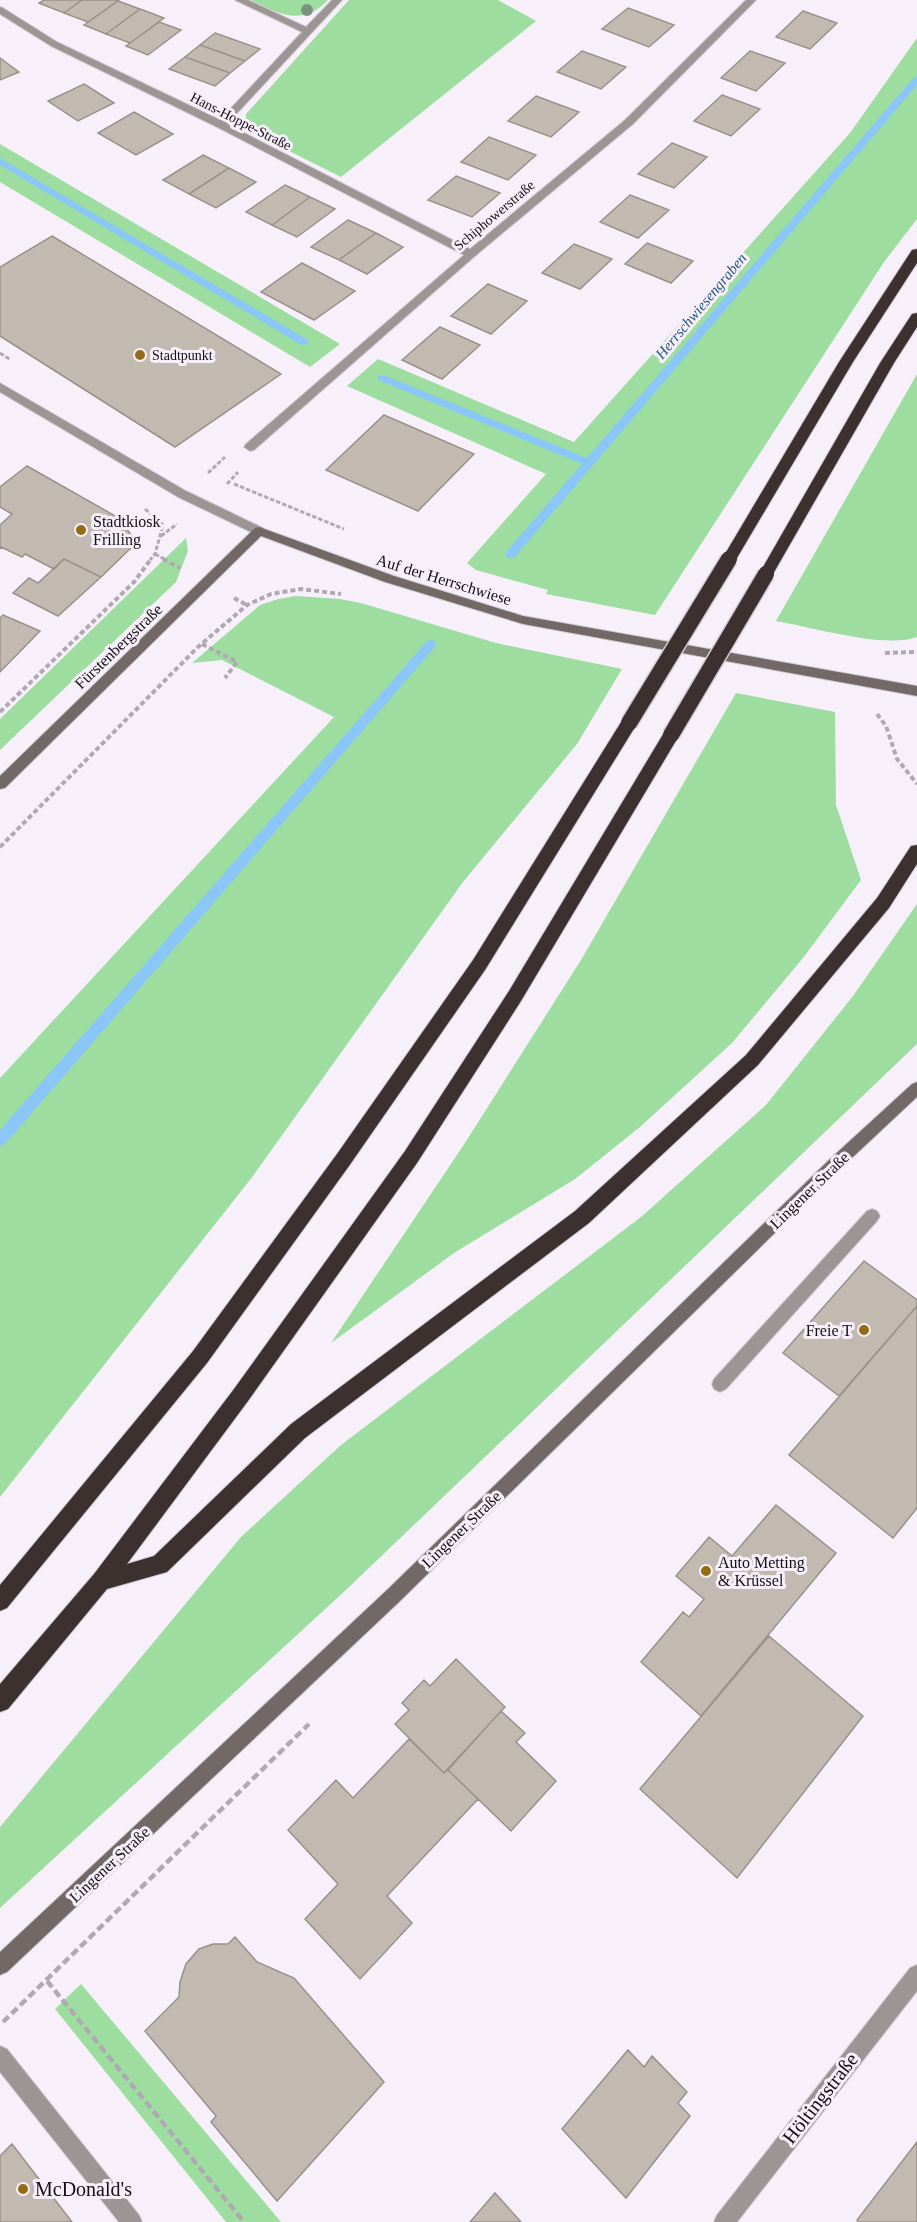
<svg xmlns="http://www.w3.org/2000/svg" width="917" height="2222" font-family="'Times New Roman',serif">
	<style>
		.green { fill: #9ddd9f }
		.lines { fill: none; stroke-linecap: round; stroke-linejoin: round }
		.stream { fill: #8ac6f8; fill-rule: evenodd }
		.building { fill: #c2b9b1; stroke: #9a9189; stroke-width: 1.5 }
		.lane-casing { stroke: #d3ccd5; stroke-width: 2 }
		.street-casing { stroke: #d3ccd5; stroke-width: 2 }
		.secondary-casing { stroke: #d3ccd5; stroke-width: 2 }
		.highway-casing { stroke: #d3ccd5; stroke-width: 2 }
		.path-far2 { stroke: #afaab2; stroke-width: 3; stroke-dasharray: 4.5 2; stroke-linecap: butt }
		.path-far1 { stroke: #afaab2; stroke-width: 4; stroke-dasharray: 5 3; stroke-linecap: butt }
		.path { stroke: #afaab2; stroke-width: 4.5; stroke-dasharray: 8 4; stroke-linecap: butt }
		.lane { fill: #9b9594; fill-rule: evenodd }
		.street { fill: #9b9594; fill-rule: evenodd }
		.secondary { fill: #726967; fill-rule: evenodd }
		.highway { fill: #3c312f; fill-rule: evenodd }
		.highway-bridge-casing { stroke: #d3ccd5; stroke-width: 19; stroke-linecap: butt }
		.highway-bridge { stroke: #3c312f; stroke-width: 16 }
		.tree { fill: #7c9380 }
		.poi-dot { fill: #946c16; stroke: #f7f0fa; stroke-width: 2 }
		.labels { text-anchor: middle; stroke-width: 6; stroke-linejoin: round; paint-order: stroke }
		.far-street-label { font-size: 14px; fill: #131114; stroke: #f7f0fa }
		.far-poi-label { font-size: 14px; fill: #131114; stroke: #f7f0fa; text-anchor: start }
		.far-water-label { font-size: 15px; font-style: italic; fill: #205881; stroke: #f7f0fa }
		.poi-label { font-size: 16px; fill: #131114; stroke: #f7f0fa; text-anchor: start }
		.street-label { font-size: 16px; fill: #131114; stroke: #f7f0fa }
		.near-street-label { font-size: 20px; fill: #131114; stroke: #f7f0fa }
		.near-poi-label { font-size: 20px; fill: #131114; stroke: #f7f0fa; text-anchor: start }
	</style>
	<rect width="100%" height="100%" fill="#f7f0fa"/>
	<!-- green -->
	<path class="green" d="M250,0H328C303,27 279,14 250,0Z
		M349,0H498L536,21L341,177L261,137C251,131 245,126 246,114Z
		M917,38V219L884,262L655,615L546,594L548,590L476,570L467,563L546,474L347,386L378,359L574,442L850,133Z
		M0,144L340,344L310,367L0,182Z
		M917,374V637C886,649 811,627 776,621Z
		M186,538L188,551L176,582L0,750V719Z
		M296,596L340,599L361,603L496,643L622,669L577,744L463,882L253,1176L0,1497V1078L334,717L222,660L192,663L260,605L278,599Z
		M736,693L835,712L836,805L861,880L803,958L732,1043L640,1127L575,1179L454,1253L331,1343L463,1146L581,960Z
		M917,904V1044L348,1588L0,1908V1827L241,1537L341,1445L641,1217L766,1105L853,996Z
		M81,1984L281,2222H226L55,2009Z"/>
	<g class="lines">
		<!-- stream -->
		<path class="stream" d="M917,76V85L514,558H506V552L582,464L378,380V376H386L587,458L914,77Z
			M0,158L308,340L309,342L304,345L300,344L0,165Z
			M431,640L435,641V647L5,1144L0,1146V1130L427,641Z"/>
	</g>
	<!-- building -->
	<path class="building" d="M44,0H82L64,13L39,3Z
		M82,0H119L88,22L64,13Z
		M118,1L140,9L106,34L84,25Z
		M628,8L674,25L649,47L602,29Z
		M140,9L164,18L130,43L106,34Z
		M803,11L837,23L810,49L776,37Z
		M159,22L181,30L148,55L126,46Z
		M215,33L260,49L245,61L200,45Z
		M200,45L245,61L230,73L185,57Z
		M582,51L626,67L601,89L557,72Z
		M750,51L785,63L756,91L721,78Z
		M185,57L230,73L215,86L169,69Z
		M0,58L19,72L0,80Z
		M84,84L114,103L78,121L48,101Z
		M722,95L760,109L731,136L694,121Z
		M536,96L579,112L551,137L508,121Z
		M134,112L173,134L136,155L98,133Z
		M489,137L536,155L508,180L461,162Z
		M672,143L707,157L674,188L638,174Z
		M203,155L229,168L189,194L163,180Z
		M229,168L256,182L216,208L189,194Z
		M456,176L500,193L472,217L428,200Z
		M285,185L310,197L272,225L246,212Z
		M630,195L669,210L638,238L600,222Z
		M310,197L335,209L297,237L272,225Z
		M348,220L376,233L339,260L311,247Z
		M376,233L403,247L367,274L339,260Z
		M52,236L281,374L175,447L0,336V267Z
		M647,243L693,261L671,283L625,264Z
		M574,244L612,259L580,289L542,273Z
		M302,263L355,291L314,320L261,292Z
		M488,284L527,301L491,334L451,316Z
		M440,327L480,345L442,379L402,360Z
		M384,415L474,454L418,511L326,470Z
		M27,466L117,517L137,542L101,577L64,559L54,569L25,554L22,557L1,547L0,549V525L12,514L0,507V487Z
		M64,559L101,577L58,616L13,593L29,578L38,583Z
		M3,615L40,631L0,672V618Z
		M864,1261L917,1300V1306L839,1396L783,1353Z
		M917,1306V1508L893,1538L789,1455Z
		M776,1505L836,1553L701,1716L641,1662L683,1612L689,1617L704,1599L676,1576L709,1537L732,1556Z
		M769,1636L863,1716L737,1878L640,1789Z
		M456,1659L505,1707L444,1773L395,1724L409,1710L402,1703L424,1680L430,1686Z
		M501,1711L525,1733L516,1742L556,1781L511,1831L448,1770Z
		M409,1739L444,1773L448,1770L478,1799L387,1896L412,1923L360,1979L305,1919L338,1884L288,1830L336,1780L353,1798Z
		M235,1937L257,1962L294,1978L384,2082L277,2201L211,2122L216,2116L145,2031L179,1997L180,1982L186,1964L199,1949L213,1944H228Z
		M628,2050L644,2067L652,2056L687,2092L678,2103L690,2116L626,2198L562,2129Z
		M917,2142V2222H858L857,2220Z
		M12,2144L72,2222H0V2156Z
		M495,2193L521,2222H470Z"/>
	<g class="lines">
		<defs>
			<path id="lane" d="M872,1209L877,1211L880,1216L877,1221L726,1389L720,1392L714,1389L712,1384L714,1379L867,1211Z
				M0,2046L7,2049L139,2215L142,2222H119L0,2072Z"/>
			<path id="street" d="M235,0H248L306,27L332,0H342L227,124L470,249L625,120L746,0H756L633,124L475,256L254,450L250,451L244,447L246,444L464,255L217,127L51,46L0,14V7L3,8L57,42L220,120L302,32Z
				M0,383L186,491L263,528L265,531L259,535L255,534L178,497L0,392Z
				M917,1965V1991L737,2222H714L717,2215L910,1968Z"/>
			<path id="secondary" d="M259,527L394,576L523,616L917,686V696L523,624L385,582L261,536L5,788L0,789V776L255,528Z
				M917,1082V1097L839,1170L399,1602L7,1972L0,1975V1952L387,1590L829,1160L912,1084Z"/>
			<path id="highway" d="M917,249V263L853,362L734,563H724L722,559L839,362L912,250Z
				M917,313V327L894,363L773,574L766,579L761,578L759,574L880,363L912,314Z
				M629,717L635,719L637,723L635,727L485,970L349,1166L207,1363L7,1608L0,1611V1585L193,1351L337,1154L473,960L623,719Z
				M671,729L677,731L679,735L677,739L521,1001L417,1163L248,1401L127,1564L154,1556L291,1424L575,1211L746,1055L877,898L911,846L917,845V864L889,908L758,1065L589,1223L305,1438L167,1572L107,1589L8,1709L0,1712V1684L94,1574L234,1389L405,1151L509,991L665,731Z"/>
		</defs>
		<!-- lane casing -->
		<use href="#lane" class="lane-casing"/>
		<!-- street casing -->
		<use href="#street" class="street-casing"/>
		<!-- secondary casing -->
		<use href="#secondary" class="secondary-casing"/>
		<!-- highway casing -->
		<use href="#highway" class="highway-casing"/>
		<!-- path-far2 -->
		<path class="path-far2" d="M0,353L11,360
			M208,473L225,457
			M227,484L238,472
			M234,484L344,529
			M145,509L163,525L155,554L150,560
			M161,536L177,524
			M155,554L166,560"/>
		<!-- path-far1 -->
		<path class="path-far1" d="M163,559L180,568
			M234,598L247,605
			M202,644L237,662L225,678
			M885,653L917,652
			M0,712L134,582L151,559
			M877,714L886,726L897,759L917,784
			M0,847L198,647L247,605L271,594L301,589L341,594"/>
		<!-- path -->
		<path class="path" d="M47,1981L244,2222
			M3,2022L309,1724"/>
		<!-- lane -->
		<use href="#lane" class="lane"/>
		<!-- street -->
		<use href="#street" class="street"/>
		<!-- secondary -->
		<use href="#secondary" class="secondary"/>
		<!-- highway -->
		<use href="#highway" class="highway"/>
		<defs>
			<path id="highway-bridge" d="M629,723L729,559
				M671,735L766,574"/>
		</defs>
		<!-- highway-bridge casing -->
		<use href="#highway-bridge" class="highway-bridge-casing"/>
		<!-- highway-bridge -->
		<use href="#highway-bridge" class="highway-bridge"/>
	</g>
	<!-- trees -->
	<circle class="tree" cx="307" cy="10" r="6"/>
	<!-- markers -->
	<g class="poi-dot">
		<circle cx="140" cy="355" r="6"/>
		<circle cx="81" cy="530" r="6"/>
		<circle cx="864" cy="1330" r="6"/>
		<circle cx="706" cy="1571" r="6"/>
		<circle cx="23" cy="2189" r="6"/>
	</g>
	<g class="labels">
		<!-- far-street labels -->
		<g class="far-street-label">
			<text transform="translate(241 121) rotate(27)" y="5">Hans-Hoppe-Straße</text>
			<text transform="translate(494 215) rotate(-40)" y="5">Schiphowerstraße</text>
		</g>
		<!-- far-poi labels -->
		<g class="far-poi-label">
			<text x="152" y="360">Stadtpunkt</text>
		</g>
		<!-- far-water labels -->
		<g class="far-water-label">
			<text transform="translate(701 306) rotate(-50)" y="5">Herrschwiesengraben</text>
		</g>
		<!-- poi labels -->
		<g class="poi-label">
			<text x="93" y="527">Stadtkiosk<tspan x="93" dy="18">Frilling</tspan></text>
			<text x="852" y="1336" text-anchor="end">Freie T</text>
			<text x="718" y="1568">Auto Metting<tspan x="718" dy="18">&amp; Krüssel</tspan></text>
		</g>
		<!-- street labels -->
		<g class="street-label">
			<text transform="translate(444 579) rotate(17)" y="6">Auf der Herrschwiese</text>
			<text transform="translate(118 646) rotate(-44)" y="6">Fürstenbergstraße</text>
			<text transform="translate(809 1190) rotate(-44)" y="6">Lingener Straße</text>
			<text transform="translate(461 1529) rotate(-44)" y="6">Lingener Straße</text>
			<text transform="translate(109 1864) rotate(-43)" y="6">Lingener Straße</text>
		</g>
		<!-- near-street labels -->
		<g class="near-street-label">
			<text transform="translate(820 2098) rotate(-52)" y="7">Höltingstraße</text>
		</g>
		<!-- near-poi labels -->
		<g class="near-poi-label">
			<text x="35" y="2196">McDonald's</text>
		</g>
	</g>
</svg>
